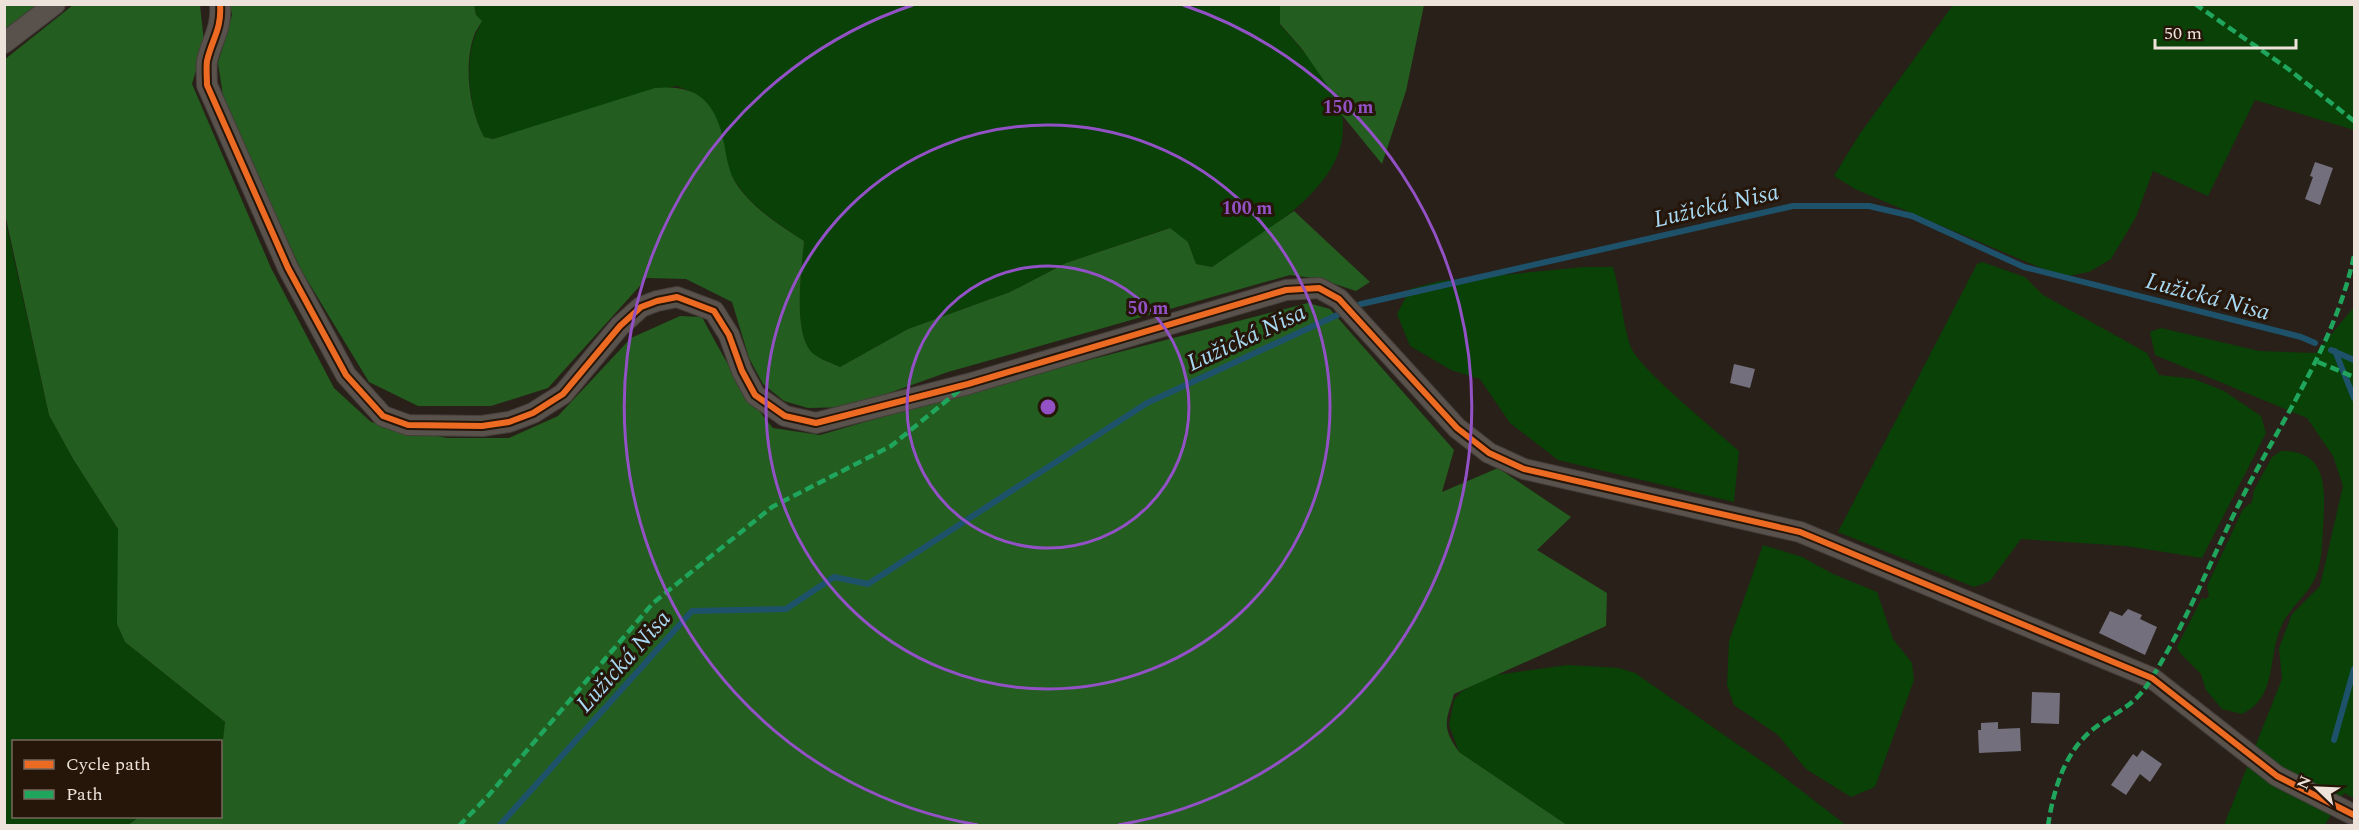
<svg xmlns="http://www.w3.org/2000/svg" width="2359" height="830" font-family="Spectral,serif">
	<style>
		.green { fill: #094107 }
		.forest { fill: #235d1f }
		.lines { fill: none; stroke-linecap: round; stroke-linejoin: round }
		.stream { stroke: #1d526a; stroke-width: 6 }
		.building { fill: #736f7d }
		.minor-casing { stroke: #453d39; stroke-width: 22 }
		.minor { stroke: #58514c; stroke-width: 20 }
		.quiet { stroke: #20a55d; stroke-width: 4.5; stroke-dasharray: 9 4.5; stroke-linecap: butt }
		.cycleway-casing { stroke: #251609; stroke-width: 10 }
		.cycleway { stroke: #ed6a23; stroke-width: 6 }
		.ring { fill: none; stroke: #9251c5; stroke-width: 3 }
		.labels { text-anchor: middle; stroke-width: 6; stroke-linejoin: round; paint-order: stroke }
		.water-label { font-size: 24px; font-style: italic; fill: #a7d7f1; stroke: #251609 }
		.centre { fill: #9251c5; stroke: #251609; stroke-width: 3 }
		.ring-label { font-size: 18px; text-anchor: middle; font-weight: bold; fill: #9251c5; stroke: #251609; stroke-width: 6; stroke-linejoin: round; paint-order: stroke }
	</style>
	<rect width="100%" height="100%" fill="#292019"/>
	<!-- green -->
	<path class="green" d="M473,5H1280V25C1299,46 1337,87 1342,115C1354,186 1260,234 1212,267L1196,264L1188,242L1169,228L1066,263L1010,292L908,329L840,367C832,363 822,360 815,355C791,338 802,267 804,241C779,224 752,208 735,181C712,144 731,102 676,86L493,139L484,137C469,110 462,53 480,26Z
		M1953,5H2354V130L2255,100L2208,196L2153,171L2136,217L2111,259L2089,272L2062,277L1855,189L1834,176L1859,135Z
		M4,214L49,415L73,459L118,529V625L125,642L225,722L222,748L221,750L220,742H14V816L139,817L128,825H5Z
		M1982,262L2025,277L2043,295L2147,353L2159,375L2194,379L2224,391L2261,416L2266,433L2202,558L2126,546L2021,539L1990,581L1974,587L1838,532L1977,264Z
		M1584,267H1613C1621,293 1622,321 1630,345C1638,369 1717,431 1739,451L1734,502L1558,460L1510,423L1480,379L1451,370L1410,346L1397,314L1410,289L1440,281Z
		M2354,307V798L2344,793L2325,825H2224L2282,679L2279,648L2292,614L2320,586L2343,486L2333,456L2307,418L2155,355L2150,332L2161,328L2259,351L2316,353Z
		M2281,451C2330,450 2325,493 2323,529C2322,546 2322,566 2313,582C2304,598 2288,610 2281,627C2267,659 2278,697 2242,714L2222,709L2206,690L2201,674L2179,652L2177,647L2202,598L2206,599L2209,596L2207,586L2243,509L2252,502L2254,490L2272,457Z
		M1763,545L1802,557L1833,574L1877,592L1893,639L1912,663L1914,680L1875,787L1851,797L1806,769L1778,735L1734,705L1727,685L1729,641Z
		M1568,665L1619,668L1635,673L1773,769L1846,825H1567L1459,752L1449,725L1454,700L1461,692L1479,682L1495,675Z"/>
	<!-- forest -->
	<path class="forest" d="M7,4L42,5L5,32L4,6Z
		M73,5H200L204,42L192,84L271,268L334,388L371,422L447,438H509L558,416L631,338L680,316L702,317C723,357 744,394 773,428L820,435L985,387L1308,303L1330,309L1454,450L1442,492L1498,468L1571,517L1537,550L1607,593L1606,626L1454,694C1446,722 1441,726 1459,752L1567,825H128L139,817L220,816L221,750L222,748L225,722L125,642L117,624L118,529L73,459L49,415L5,214L4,60Z
		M230,5H474L476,15L482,21C480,25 477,29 475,33C463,63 469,109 484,137L493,139L655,88C690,85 711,95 721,131C726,147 726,165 734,180C750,207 780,225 804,241C802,268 791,338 815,355C822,360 832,363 840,367L908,329L1010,292L1066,263L1170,228L1188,242L1196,264L1212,267L1294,211L1370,282L1356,291L1320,279L1290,275L948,372L850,407L808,408L784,401L763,384L749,358L732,302L686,279L647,278L548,388L491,406H418L369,382L301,270L224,102L218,63L232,15Z
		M1280,5H1424L1406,91L1382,164L1342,115L1334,95L1302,49L1280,24Z"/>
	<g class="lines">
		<!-- stream -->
		<path class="stream" d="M2331,350L2354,360
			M2335,351L2354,398
			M2334,740L2354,669
			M499,826L692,611L786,609L834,577L868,584L1147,403L1361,304L1793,206H1869L1912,216L2024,267L2301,337L2315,343"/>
	</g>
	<!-- building -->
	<path class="building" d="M2315,162L2333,168L2320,205L2305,199L2313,177L2310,176Z
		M1734,364L1755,369L1750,388L1730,383Z
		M2128,609L2142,615L2140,619L2157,627L2145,655L2099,633L2110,611L2122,616Z
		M2032,692L2060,693L2059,724L2031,723Z
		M1998,722V729L2020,728L2021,751L1979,753L1978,730H1981V723Z
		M2142,750L2162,764L2150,782L2140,774L2126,795L2111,785L2133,754L2137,757Z"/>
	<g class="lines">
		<defs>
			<path id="minor" d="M220,4C222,29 212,39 207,61C206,68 207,78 207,85L288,268L346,375L383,416L408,425L482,426L509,422L533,413L563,394L620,326L641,307L657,301L677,297L714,311L729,335L742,371L755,395L785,416L816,423L968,384L1286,290L1319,288L1339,299L1457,428L1489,453L1524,469L1800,532L2152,678L2277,776L2354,815
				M4,43L55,4"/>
		</defs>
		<!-- minor casing -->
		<use href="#minor" class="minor-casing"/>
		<!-- minor -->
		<use href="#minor" class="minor"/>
		<!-- quiet -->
		<path class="quiet" d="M2195,4L2287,68L2354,121
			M2318,362L2354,377
			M459,826L488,796L653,603L772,507L891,446L961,389
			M2048,826C2054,786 2066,747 2100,724C2120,710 2134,705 2148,684C2184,628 2208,566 2238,506C2279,423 2334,348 2354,256"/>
		<defs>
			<path id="cycleway" d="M220,4C222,29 212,39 207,61C206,68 207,78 207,85L288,268L346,375L383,416L408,425L482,426L509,422L533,413L563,394L620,326L641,307L657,301L677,297L714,311L729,335L742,371L755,395L785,416L816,423L968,384L1286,290L1319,288L1339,299L1457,428L1489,453L1524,469L1800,532L2152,678L2277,776L2354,815"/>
		</defs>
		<!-- cycleway casing -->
		<use href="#cycleway" class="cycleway-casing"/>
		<!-- cycleway -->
		<use href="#cycleway" class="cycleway"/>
	</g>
	<!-- distance rings -->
	<g class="ring">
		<circle cx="1048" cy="407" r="141"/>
		<circle cx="1048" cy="407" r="282"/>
		<path d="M978 825A424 424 0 0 1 913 5M1183 5A424 424 0 0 1 1118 825"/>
	</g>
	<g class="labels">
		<!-- water labels -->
		<g class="water-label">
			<text transform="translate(1716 205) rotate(-13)" y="8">Lužická Nisa</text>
			<text transform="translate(2208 296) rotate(15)" y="8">Lužická Nisa</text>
			<text transform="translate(1246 337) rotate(-25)" y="8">Lužická Nisa</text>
			<text transform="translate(623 661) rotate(-48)" y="8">Lužická Nisa</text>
		</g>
	</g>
	<circle cx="1048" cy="407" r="9" class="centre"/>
	<g class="ring-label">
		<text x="1348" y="113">150 m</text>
		<text x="1247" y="214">100 m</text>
		<text x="1148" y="314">50 m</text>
	</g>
	<!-- border -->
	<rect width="2359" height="830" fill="none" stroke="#eee3db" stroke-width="12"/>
	<!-- legend -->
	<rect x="12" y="740" width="210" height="78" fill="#251609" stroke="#75685d" stroke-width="1.5"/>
	<rect x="24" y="760" width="30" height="9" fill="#ed6a23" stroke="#75685d" stroke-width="1.5"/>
	<text x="66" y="770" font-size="18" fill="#eee3db">Cycle path</text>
	<rect x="24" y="790" width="30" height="9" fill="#20a55d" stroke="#75685d" stroke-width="1.5"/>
	<text x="66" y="800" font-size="18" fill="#eee3db">Path</text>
	<!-- north arrow -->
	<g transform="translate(2317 788) rotate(293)" stroke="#251609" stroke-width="4.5" paint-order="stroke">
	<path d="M0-4.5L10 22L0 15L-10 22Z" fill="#eee3db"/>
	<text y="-9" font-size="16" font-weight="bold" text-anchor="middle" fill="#eee3db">N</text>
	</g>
	<!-- scale -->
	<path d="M2155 39v9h141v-9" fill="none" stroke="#eee3db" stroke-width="3"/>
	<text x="2164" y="39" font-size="18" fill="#eee3db" stroke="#251609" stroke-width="4.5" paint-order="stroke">50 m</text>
</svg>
